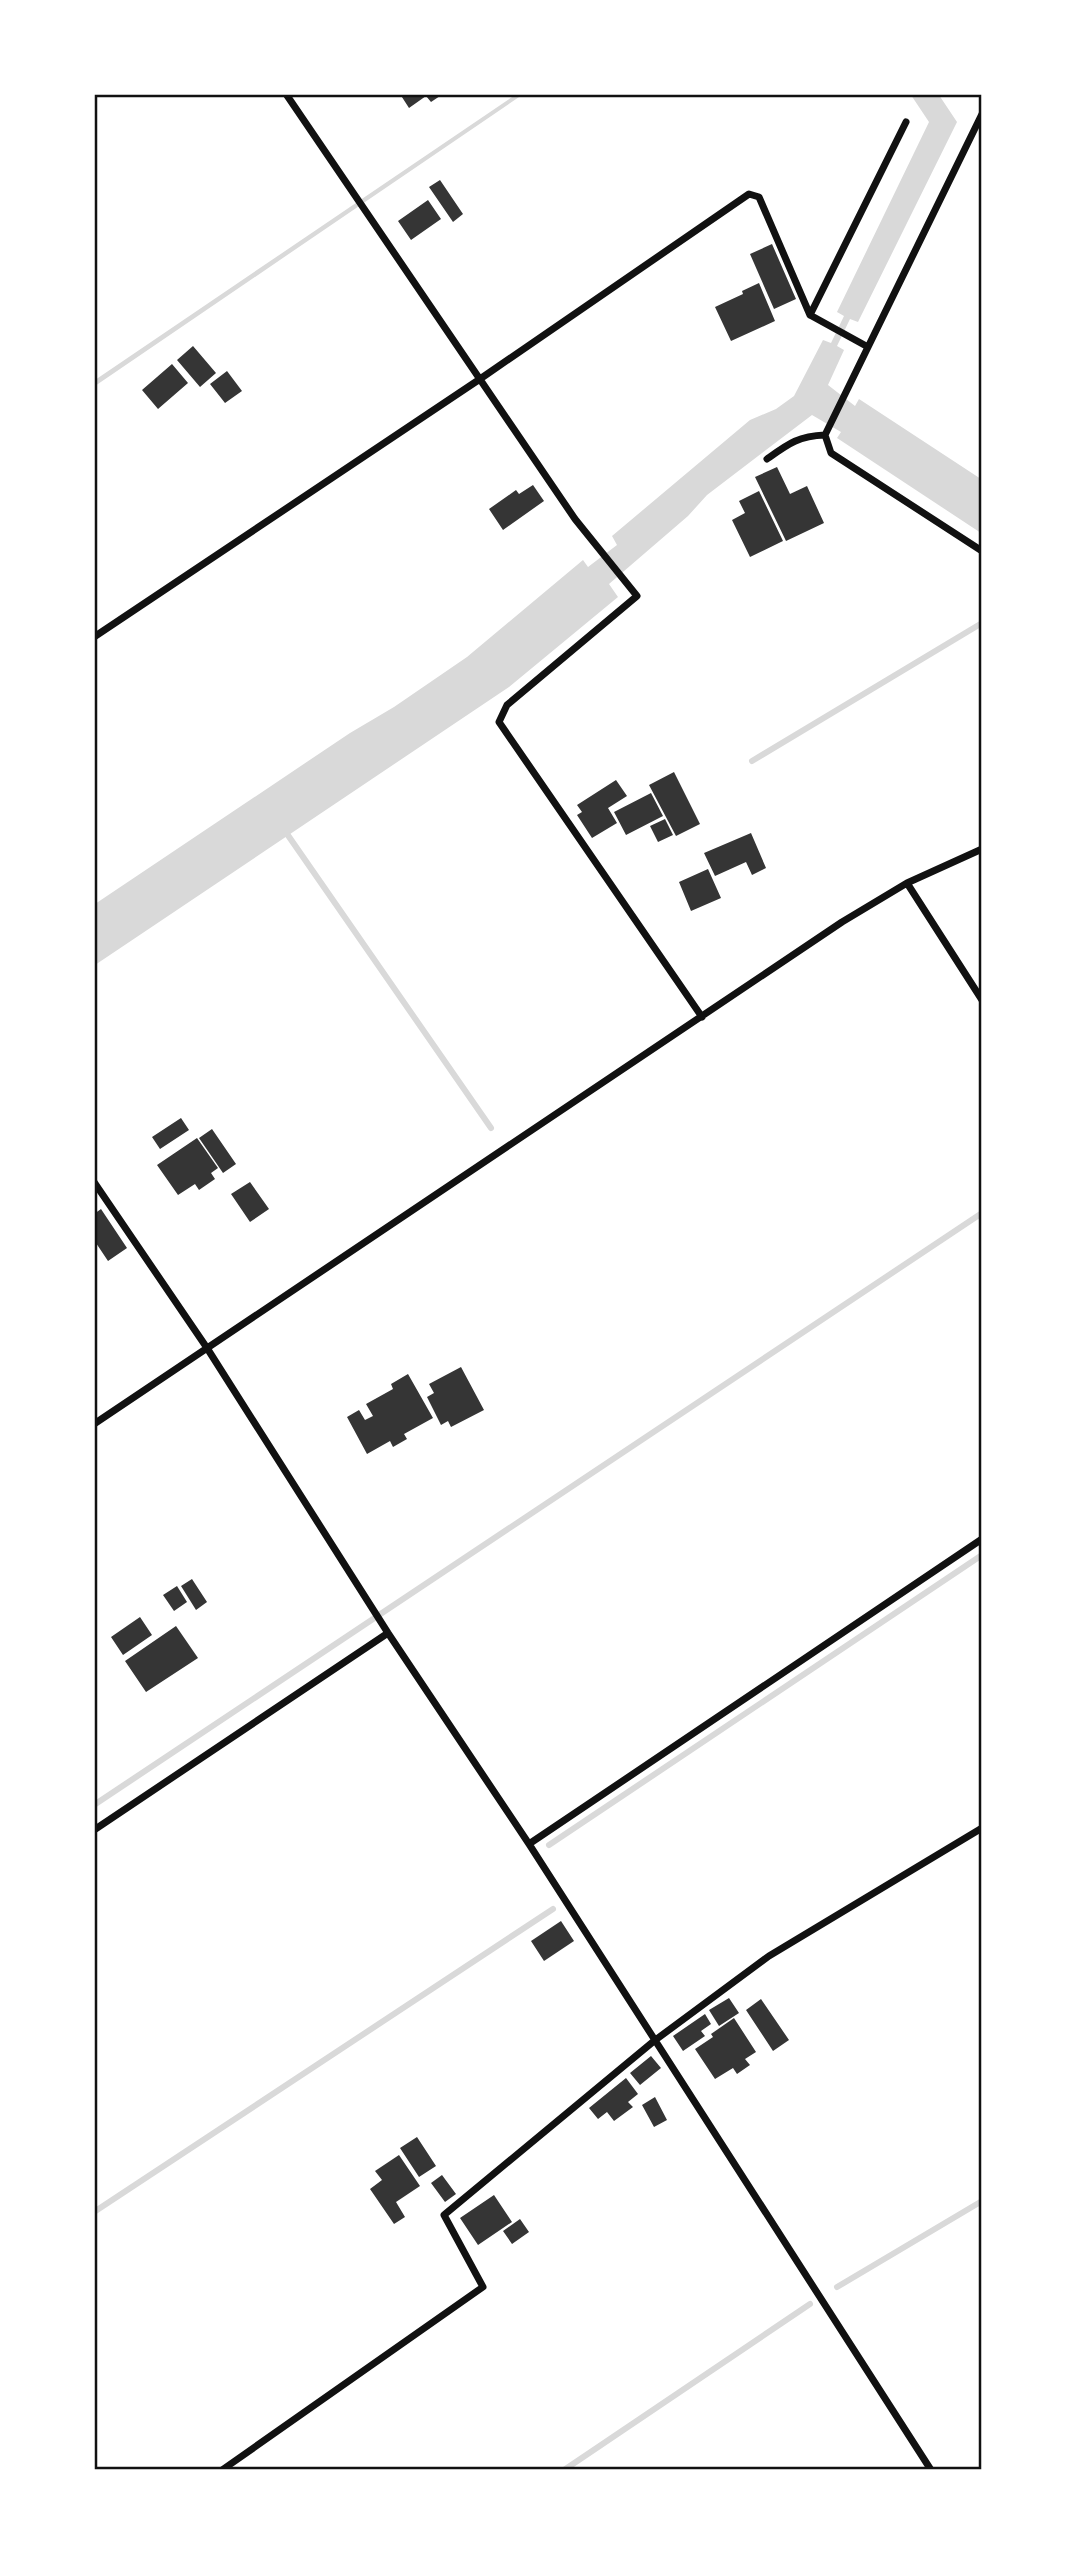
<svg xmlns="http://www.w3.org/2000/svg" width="1076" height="2564" font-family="'Open Sans',sans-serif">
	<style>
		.water { fill: #d9d9d9 }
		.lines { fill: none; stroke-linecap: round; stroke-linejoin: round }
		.stream { stroke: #d9d9d9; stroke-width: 6 }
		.building { fill: #353535 }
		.minor { stroke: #111; stroke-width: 7 }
		.neatline { fill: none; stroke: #111; stroke-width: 2.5 }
	</style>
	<rect width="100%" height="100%" fill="#fff"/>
	<!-- water -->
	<path class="water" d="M515,95H522L95,386V380Z
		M911,95H939L957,122L858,322L850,319L837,346L844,350L828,385L855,406L859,399L981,479V533L837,438L841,432L812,415L707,495L688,516L609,584L618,597L509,687L95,965V904L350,733L394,707L467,657L583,560L588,567L617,545L612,536L750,420L776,409L794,396L823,340L831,343L844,316L837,312L929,122Z"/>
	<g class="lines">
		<!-- stream -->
		<path class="stream" d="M752,761L982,623
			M285,831L491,1128
			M94,1805L982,1213
			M549,1845L982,1555
			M94,2212L553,1909
			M837,2287L982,2201
			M564,2470L810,2304"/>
	</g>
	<!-- building -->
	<path class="building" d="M400,94H443L431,102L426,96L409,108Z
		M440,180L463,214L453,222L429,187Z
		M428,200L441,219L411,240L398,221Z
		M772,244L796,299L774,309L750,254Z
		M759,283L775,321L731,341L715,307L743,294L742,291Z
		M193,346L216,373L200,387L177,360Z
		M172,364L188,383L158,409L142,390Z
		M227,371L242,391L225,403L210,384Z
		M777,467L790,494L807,486L824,523L786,541L755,477Z
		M533,485L544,501L503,530L489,509L516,490L519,494Z
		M759,491L783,541L750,557L732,520L745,513L739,501Z
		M674,772L700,824L676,836L649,785Z
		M616,780L627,796L608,808L617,823L592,838L577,815L582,812L577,805Z
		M651,793L663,816L626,835L614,812Z
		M665,819L673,835L658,842L650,826Z
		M751,833L766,868L752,875L746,862L715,876L704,853Z
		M708,869L721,898L691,911L679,882Z
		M181,1118L189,1130L160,1149L152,1137Z
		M212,1129L236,1164L223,1173L199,1138Z
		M197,1138L218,1168L211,1173L215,1179L199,1190L195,1184L178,1195L157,1165Z
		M250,1182L269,1209L250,1222L231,1194Z
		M101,1209L127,1248L108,1261L94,1240V1214Z
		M461,1367L484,1410L451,1427L448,1421L441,1425L427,1397L434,1393L429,1384Z
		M408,1374L433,1418L404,1434L407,1439L393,1447L390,1441L367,1454L347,1417L359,1410L365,1420L373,1416L366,1404L393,1389L391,1384Z
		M192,1579L207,1602L196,1610L181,1586Z
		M177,1586L187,1602L174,1611L163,1595Z
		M140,1617L152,1635L123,1655L111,1637Z
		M176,1626L198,1658L146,1692L125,1661Z
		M561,1921L574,1941L544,1961L531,1941Z
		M729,1998L739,2013L719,2026L709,2010Z
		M761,1999L789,2040L773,2051L746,2010Z
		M705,2014L711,2024L701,2031L705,2036L683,2051L673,2036Z
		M734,2018L756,2052L745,2059L750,2065L737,2074L733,2068L715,2079L695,2049L713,2037L711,2034Z
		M651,2056L661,2068L640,2085L630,2073Z
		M626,2078L638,2094L628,2102L633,2107L614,2121L607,2112L598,2119L589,2108Z
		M655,2097L667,2120L654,2127L642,2105Z
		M417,2137L436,2166L419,2177L400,2148Z
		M399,2155L420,2186L396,2202L405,2217L394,2224L370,2189L382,2180L375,2171Z
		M442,2175L456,2194L445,2202L431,2183Z
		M494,2195L512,2222L478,2245L460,2218Z
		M520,2219L529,2232L512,2244L503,2231Z"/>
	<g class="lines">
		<!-- minor -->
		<path class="minor" d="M286,94L575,519L637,596L507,705L499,722L702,1017
			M982,114L825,435L831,453L982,551
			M810,315L906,122
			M767,459C788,444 798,436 825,435
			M94,637L480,379L749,194L759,197L810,315L868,347
			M907,883L982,1000
			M94,1182L207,1348L388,1633L529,1844L931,2470
			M94,1424L842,922L907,883L982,849
			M94,1830L388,1633
			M529,1844L982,1539
			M222,2470L483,2287L444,2215L654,2041L769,1956L982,1828"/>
	</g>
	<!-- border -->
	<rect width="1076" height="2564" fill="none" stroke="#ffffff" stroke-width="192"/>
	<rect x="96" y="96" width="884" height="2372" class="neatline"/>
</svg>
